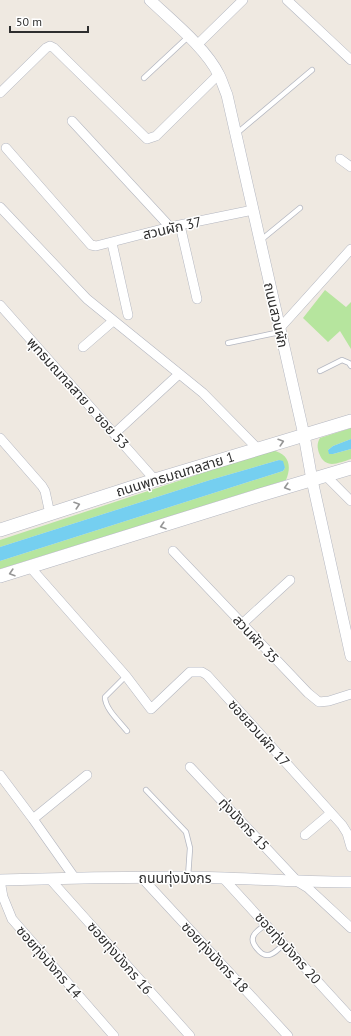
<svg xmlns="http://www.w3.org/2000/svg" width="351" height="1036" font-family="'PT Sans','Noto Sans Thai',sans-serif">
	<style>
		.green { fill: #b6e59e }
		.water { fill: #75cff0 }
		.lines { fill: none; stroke-linecap: round; stroke-linejoin: round }
		.service-casing { stroke: #b4b7c1; stroke-width: 6 }
		.minor-casing { stroke: #b4b7c1; stroke-width: 10 }
		.tertiary-casing { stroke: #b4b7c1; stroke-width: 12 }
		.secondary-casing { stroke: #b4b7c1; stroke-width: 14 }
		.service { stroke: #fff; stroke-width: 4.5 }
		.minor { stroke: #fff; stroke-width: 9 }
		.tertiary { stroke: #fff; stroke-width: 11 }
		.secondary { stroke: #fff; stroke-width: 13 }
		.oneway { stroke: #969696 }
		.labels { text-anchor: middle; stroke-width: 3; stroke-linejoin: round; paint-order: stroke }
		.street-label { font-size: 14px; fill: #2e2e2e; stroke: #fff }
	</style>
	<rect width="100%" height="100%" fill="#efe9e1"/>
	<!-- green -->
	<path class="green" d="M325,290L346,307L351,302V349L340,331L328,342L303,318Z
		M351,428V439L333,446L328,450L333,454L351,449V459C338,463 325,470 319,453C317,447 317,443 320,438Z
		M272,450C289,454 292,465 286,480L0,569V561L283,471L285,468L279,460L210,480L0,547V540Z"/>
	<!-- water -->
	<path class="water" d="M351,439V449L333,454H329L328,450L333,446Z
		M279,460L283,461L285,468L283,471L0,561V547L210,480Z"/>
	<g class="lines">
		<defs>
			<path id="service" d="M144,78L188,37
				M236,134L312,70
				M261,240L300,208
				M228,343L280,332
				M320,371L342,360L349,363L351,366
				M126,676L105,697C105,709 120,722 127,731
				M146,790L186,832L190,848L188,877
				M266,924C263,927 256,931 254,935C249,942 261,956 268,955C274,955 279,948 284,944"/>
			<path id="minor" d="M287,0L351,60
				M197,45L243,0
				M0,93L46,48L50,46L54,48L147,139L156,136L219,74
				M72,121L170,227
				M6,148L91,245L96,246L170,227L253,210
				M340,159L351,167
				M0,207L87,299L203,393L258,449
				M180,225L197,299
				M112,243L128,315
				M0,305L155,480
				M279,329L351,249
				M83,347L113,321
				M114,434L179,374
				M0,438L42,486L45,491L50,514
				M326,476L351,501
				M173,551L308,693L319,702L329,701L351,694
				M30,567L126,676L151,709L190,672H202L207,675L342,825L347,833L351,847
				M242,624L290,580
				M190,767L298,882L308,888L351,928
				M0,775L33,819L74,877
				M33,819L87,775
				M305,835L331,813
				M142,878L288,1036
				M50,879L190,1036
				M224,879L351,1018
				M0,880L3,897L12,919L114,1036"/>
			<path id="tertiary" d="M150,0C171,20 206,48 219,75C222,81 224,88 227,95L304,435L312,480L351,656
				M0,880C63,878 125,877 188,877C242,878 296,882 351,882"/>
			<path id="secondary" d="M0,530L155,480L351,421
				M0,576L260,495L351,468"/>
		</defs>
		<!-- service casing -->
		<use href="#service" class="service-casing"/>
		<!-- minor casing -->
		<use href="#minor" class="minor-casing"/>
		<!-- tertiary casing -->
		<use href="#tertiary" class="tertiary-casing"/>
		<!-- secondary casing -->
		<use href="#secondary" class="secondary-casing"/>
		<!-- service -->
		<use href="#service" class="service"/>
		<!-- minor -->
		<use href="#minor" class="minor"/>
		<!-- tertiary -->
		<use href="#tertiary" class="tertiary"/>
		<!-- secondary -->
		<use href="#secondary" class="secondary"/>
	</g>
	<!-- one-way arrows -->
	<defs><path id="oneway-chevron" d="M-2-3.5L2.5 0L-2 3.5" fill="none" stroke-width="1.6" stroke-linecap="round" stroke-linejoin="round"/></defs>
	<g class="oneway">
		<use href="#oneway-chevron" transform="translate(281 442) rotate(-17)"/>
		<use href="#oneway-chevron" transform="translate(287 487) rotate(163)"/>
		<use href="#oneway-chevron" transform="translate(77 505) rotate(-18)"/>
		<use href="#oneway-chevron" transform="translate(163 526) rotate(163)"/>
		<use href="#oneway-chevron" transform="translate(12 573) rotate(163)"/>
	</g>
	<g class="labels">
		<!-- street labels -->
		<g class="street-label">
			<text transform="translate(172 228) rotate(-13)" y="5">สวนผัก 37</text>
			<text transform="translate(276 315) rotate(77)" y="5">ถนนสวนผัก</text>
			<text transform="translate(78 393) rotate(48)" y="5">พุทธมณฑลสาย ๑ ซอย 53</text>
			<text transform="translate(175 474) rotate(-17)" y="5">ถนนพุทธมณฑลสาย 1</text>
			<text transform="translate(256 639) rotate(47)" y="5">สวนผัก 35</text>
			<text transform="translate(259 733) rotate(48)" y="5">ซอยสวนผัก 17</text>
			<text transform="translate(244 824) rotate(47)" y="5">ทุ่งมังกร 15</text>
			<text x="175" y="883">ถนนทุ่งมังกร</text>
			<text transform="translate(288 948) rotate(48)" y="5">ซอยทุ่งมังกร 20</text>
			<text transform="translate(215 957) rotate(47)" y="5">ซอยทุ่งมังกร 18</text>
			<text transform="translate(120 958) rotate(49)" y="5">ซอยทุ่งมังกร 16</text>
			<text transform="translate(49 962) rotate(49)" y="5">ซอยทุ่งมังกร 14</text>
		</g>
	</g>
	<!-- scale -->
	<path d="M10 26v6h78v-6" fill="none" stroke="#2e2e2e" stroke-width="2"/>
	<text x="16" y="26" font-size="12" fill="#2e2e2e" stroke="#ffffff" stroke-width="3" paint-order="stroke">50 m</text>
</svg>
